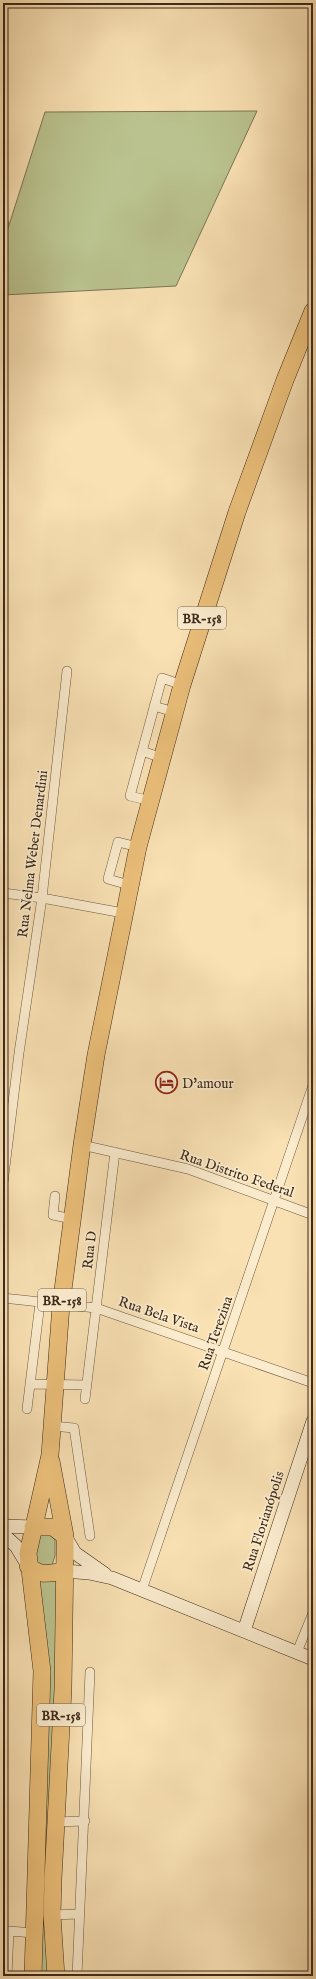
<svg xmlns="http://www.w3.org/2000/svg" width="316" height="1979" font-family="'IM FELL English',serif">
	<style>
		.green { fill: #bac38f; stroke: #7b7655 }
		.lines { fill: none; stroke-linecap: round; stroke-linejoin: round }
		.street-casing { stroke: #6b5741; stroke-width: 10 }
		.secondary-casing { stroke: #3c291b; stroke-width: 14 }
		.highway-casing { stroke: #3c291b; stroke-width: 18 }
		.street { stroke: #fbecce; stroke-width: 9 }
		.secondary { stroke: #fbecce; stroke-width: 13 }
		.highway { stroke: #ecc07a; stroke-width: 17 }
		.labels { text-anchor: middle; stroke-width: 3.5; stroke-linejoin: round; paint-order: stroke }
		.shield { fill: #fbecce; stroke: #756451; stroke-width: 1 }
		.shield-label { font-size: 13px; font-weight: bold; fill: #3c291b }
		.street-label { font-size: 14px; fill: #3c291b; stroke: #fbecce }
		.poi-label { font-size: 14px; fill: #3c291b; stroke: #fbecce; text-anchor: start }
	</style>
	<rect width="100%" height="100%" fill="#f9e1b4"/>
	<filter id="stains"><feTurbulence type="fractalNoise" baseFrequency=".005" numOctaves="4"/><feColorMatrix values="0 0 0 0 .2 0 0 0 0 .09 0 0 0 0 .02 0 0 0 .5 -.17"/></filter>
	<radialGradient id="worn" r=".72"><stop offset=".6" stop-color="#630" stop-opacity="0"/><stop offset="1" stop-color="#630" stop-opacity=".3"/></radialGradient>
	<!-- green -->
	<path class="green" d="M257,111L176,286L3,295V244L45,112Z
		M46,1532L55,1539V1556L52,1565L40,1566L36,1560L37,1537Z
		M59,1577L52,1976H38L39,1579Z"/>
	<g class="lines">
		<defs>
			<path id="street" d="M3,223H4
				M154,706L174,712
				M142,751L162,758
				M151,801L130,796L162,678L182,685
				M129,885L108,879L118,842L138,847
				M3,893L42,898L123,913
				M82,1145L188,1169L313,1215
				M3,1183L19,1053L42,898L67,671
				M55,1196L53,1215L72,1219
				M3,1298L96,1308L313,1383
				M30,1384L87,1385
				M85,1399L115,1152
				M27,1409L40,1303
				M52,1426L74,1428L90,1536
				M142,1590L313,1085
				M297,1652L313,1613
				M55,1822L85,1821
				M52,1915L79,1914
				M7,1976L9,1931L34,1933
				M77,1976L90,1672"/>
			<path id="secondary" d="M3,1526L33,1527
				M3,1534L16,1546L28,1566
				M65,1536L75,1553L105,1574
				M65,1571L89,1573L112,1578L313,1659
				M244,1631L313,1421"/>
			<path id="highway" d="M51,1461L65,1536V1550L63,1689L53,1879L52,1915L56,1976
				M33,1527H53L65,1536
				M28,1566C43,1577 47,1573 65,1571
				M33,1976L42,1671L28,1553L50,1455L61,1305L82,1145L96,1055L138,847L182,685L237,512L285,380L313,311"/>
		</defs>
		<!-- street casing -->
		<use href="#street" class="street-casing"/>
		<!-- secondary casing -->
		<use href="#secondary" class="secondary-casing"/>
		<!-- highway casing -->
		<use href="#highway" class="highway-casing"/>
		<!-- street -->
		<use href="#street" class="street"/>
		<!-- secondary -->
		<use href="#secondary" class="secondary"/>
		<!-- highway -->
		<use href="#highway" class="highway"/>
	</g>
	<!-- icons -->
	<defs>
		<symbol id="hotel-ring" viewBox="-11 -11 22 22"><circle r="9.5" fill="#fbecce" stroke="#8f2418" stroke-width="1.5"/><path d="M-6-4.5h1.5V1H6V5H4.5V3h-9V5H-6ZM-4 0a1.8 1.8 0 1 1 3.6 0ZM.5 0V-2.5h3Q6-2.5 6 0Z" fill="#8f2418"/></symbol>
	</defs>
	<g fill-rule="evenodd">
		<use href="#hotel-ring" x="154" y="1070" width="25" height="25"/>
	</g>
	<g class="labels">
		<!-- shield labels -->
		<g class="shield">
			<rect x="178" y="607" width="48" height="22" rx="3"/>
			<rect x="38" y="1289" width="48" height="22" rx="3"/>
			<rect x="37" y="1704" width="48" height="22" rx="3"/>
		</g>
		<g class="shield-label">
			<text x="202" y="623">BR-158</text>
			<text x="62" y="1305">BR-158</text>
			<text x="61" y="1720">BR-158</text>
		</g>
		<!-- street labels -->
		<g class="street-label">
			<text transform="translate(32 854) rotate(-83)" y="5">Rua Nelma Weber Denardini</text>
			<text transform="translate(237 1173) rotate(19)" y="5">Rua Distrito Federal</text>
			<text transform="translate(89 1250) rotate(-83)" y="5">Rua D</text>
			<text transform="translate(159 1314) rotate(19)" y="5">Rua Bela Vista</text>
			<text transform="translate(215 1333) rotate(-71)" y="5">Rua Terezina</text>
			<text transform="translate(263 1521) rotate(-72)" y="5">Rua Florianópolis</text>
		</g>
		<!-- poi labels -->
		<g class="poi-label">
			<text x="182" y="1088">D'amour</text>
		</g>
	</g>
	<!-- margin -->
	<rect width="316" height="1979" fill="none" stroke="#f9e1b4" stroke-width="16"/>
	<rect x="4" y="4" width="308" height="1971" fill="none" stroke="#3c291b" stroke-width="2"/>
	<rect x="8" y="8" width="300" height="1963" fill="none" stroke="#3c291b"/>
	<rect width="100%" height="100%" filter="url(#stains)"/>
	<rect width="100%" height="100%" fill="url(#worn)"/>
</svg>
